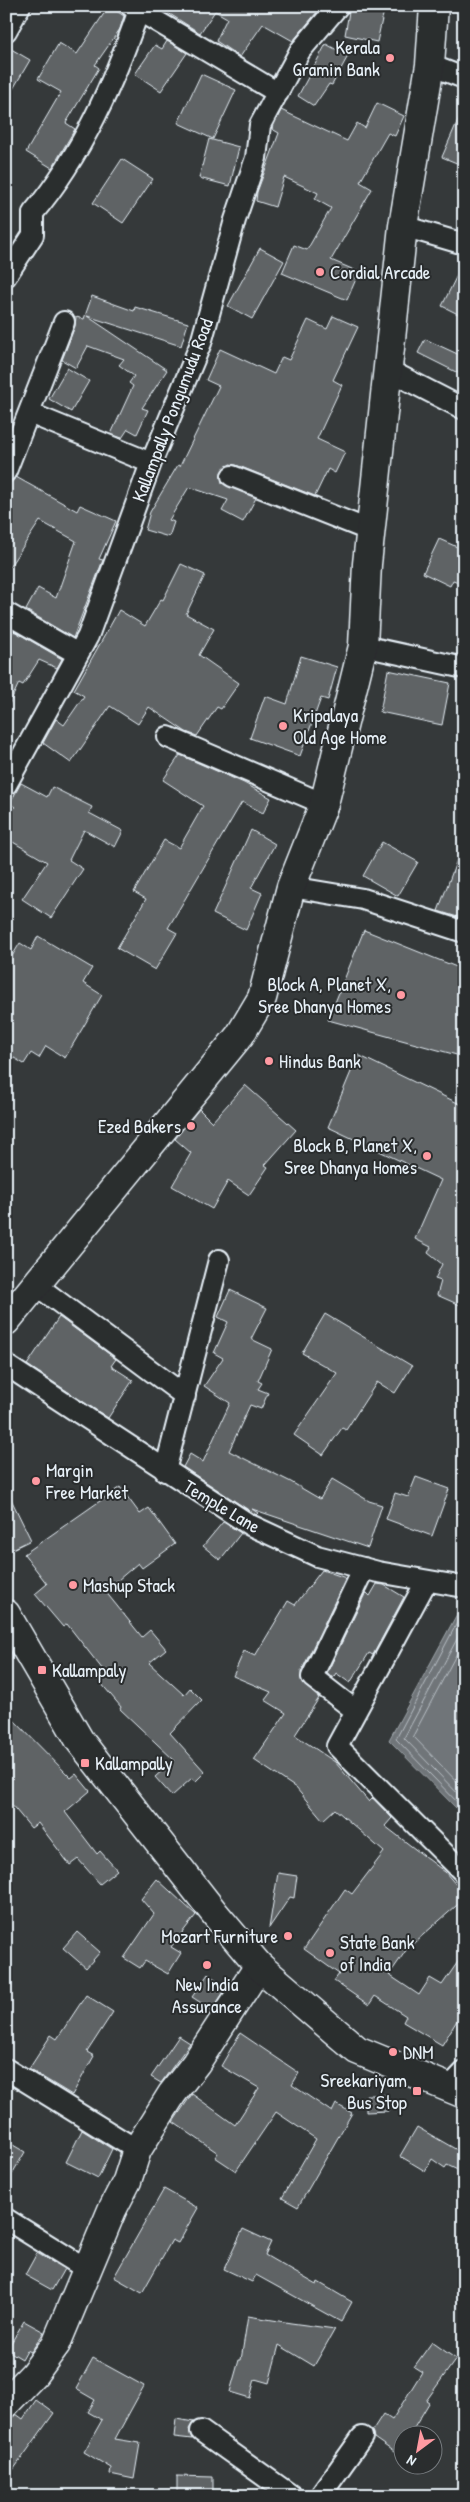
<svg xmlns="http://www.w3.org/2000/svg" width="470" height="2502" font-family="'Patrick Hand',sans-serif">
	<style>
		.water { fill: #707579; stroke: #a0a7ac }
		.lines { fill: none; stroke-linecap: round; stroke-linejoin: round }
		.shore { stroke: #b8bfc5; stroke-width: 1 }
		.building { fill: #5f6365; stroke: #e8f1f8 }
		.street-casing { stroke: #e8f1f8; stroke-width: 24 }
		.secondary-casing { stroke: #e8f1f8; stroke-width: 31 }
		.primary-casing { stroke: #e8f1f8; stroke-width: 31 }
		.street { stroke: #2a2d2e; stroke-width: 20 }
		.secondary { stroke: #2a2d2e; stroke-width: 28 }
		.primary { stroke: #2a2d2e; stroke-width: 28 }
		.poi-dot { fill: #ff9aa2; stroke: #2a2d2e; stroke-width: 2 }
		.labels { text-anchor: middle; stroke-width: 4; stroke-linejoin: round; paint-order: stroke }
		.poi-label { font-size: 19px; fill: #e8f1f8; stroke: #2a2d2e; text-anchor: start }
		.street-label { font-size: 19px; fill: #e8f1f8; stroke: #2a2d2e }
	</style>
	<rect width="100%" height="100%" fill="#35393a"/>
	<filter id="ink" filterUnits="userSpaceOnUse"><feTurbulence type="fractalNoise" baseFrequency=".02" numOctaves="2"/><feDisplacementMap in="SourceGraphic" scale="10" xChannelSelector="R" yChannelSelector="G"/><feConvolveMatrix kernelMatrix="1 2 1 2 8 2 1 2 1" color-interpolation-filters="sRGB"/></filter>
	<g filter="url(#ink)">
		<!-- water -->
		<path class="water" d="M457,1614L464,1615V1816L389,1740Z"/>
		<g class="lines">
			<!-- shore -->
			<path class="shore" d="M464,1620L458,1621L396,1739L464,1809
				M464,1626L404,1738L464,1800
				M464,1640L413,1736L464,1789"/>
		</g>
		<!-- building -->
		<path class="building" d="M109,6L124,16L120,29L95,65L99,68L66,123L75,129L52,168L26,152L61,92L38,79L59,43L77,54Z
			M157,6H322L293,41L263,24L240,57L216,41L227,18L215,11L200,33Z
			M350,6H385L377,42L345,35Z
			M167,41L187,53L161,91L135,74L155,45L162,49Z
			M326,44L348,56L332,85L329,84L314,106L298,96Z
			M6,46L30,60L6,101Z
			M201,74L236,90L213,139L178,123Z
			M377,103L404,116L395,136L388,133L360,182L372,189L331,260L359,272L347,300L282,273L294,245L307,250L331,208L315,199L318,193L284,177L275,207L256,201L257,192L279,133L272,129L281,110L347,141L357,123L365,128Z
			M464,106V166L442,157Z
			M209,139L239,147L230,186L199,178Z
			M122,159L153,179L123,223L93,203Z
			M260,248L284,261L252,319L228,306Z
			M464,261V317L442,306Z
			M92,296L134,311L135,307L188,323L181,346L87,316L167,370L142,408L148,410L137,434L128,429L122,438L111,434L133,386L129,383L134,376L119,365L124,359L88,346L76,368L62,360L75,326L76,317L84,319Z
			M333,316L358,327L333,380L342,385L317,439L345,452L335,473L328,469L315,496L236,465L230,464L221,472L222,483L256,498L243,522L222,511L228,500L189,487L169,520L174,522L169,537L145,530L150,512L178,465L180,466L219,386L206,380L220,349L274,374L282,357L289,360L308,320L327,329Z
			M425,339L464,357V376L418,353Z
			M67,368L89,381L71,412L49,399Z
			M16,477L77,511L80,505L116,521L99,559L103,560L73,638L26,610L38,588L56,598L76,541L40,521L6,572V489Z
			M439,539L464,550V584L453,580L450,586L423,573Z
			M181,564L205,575L186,614L214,629L199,655L239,683L221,709L217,707L197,736L186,732L149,707L138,724L110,706L71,763L43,743L56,719L64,725L84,696L74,690L119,610L145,626L161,599L163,600Z
			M14,631L62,659L57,668L39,660L23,685L19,683L6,711V645Z
			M301,656L337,667L328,700L321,698L300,756L250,738L265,696L287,704Z
			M388,670L450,683L442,725L380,712Z
			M180,755L244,783L271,798L263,813L242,802L168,928L177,933L155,970L117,948L146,899L134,892L164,840L179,848L203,806L163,780Z
			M21,783L47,797L52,787L92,807L89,813L123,831L115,847L84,830L69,860L83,869L51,918L22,899L47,862L6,838V822L15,807L10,803Z
			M251,830L275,844L251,888L262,893L246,930L213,914Z
			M382,842L418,862L398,896L363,876Z
			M462,846H464V919L438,911Z
			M364,930L464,970V1057L328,1020Z
			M38,936L92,968L83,983L102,995L65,1058L46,1046L39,1058L31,1053L24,1064L6,1053V966L20,943L31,950Z
			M358,1055L464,1106V1307L437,1295L441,1281L435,1279L442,1264L428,1253L431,1247L415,1239L441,1180L328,1127Z
			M245,1085L296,1130L265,1165L268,1167L249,1195L228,1181L212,1209L172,1186L191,1153L175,1139L199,1109L212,1122Z
			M230,1290L267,1308L251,1339L272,1349L258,1381L262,1383L258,1389L268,1393L261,1409L250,1405L229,1451L291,1482L320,1499L332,1479L369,1501L382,1505L368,1548L252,1509L258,1513L256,1515L183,1467L190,1454L203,1462L230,1403L204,1386L223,1358L214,1353L228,1322L218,1317Z
			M325,1314L412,1366L395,1393L377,1382L346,1430L342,1428L323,1455L294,1435L337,1373L302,1353Z
			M59,1317L116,1359L111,1366L133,1380L108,1418L27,1365Z
			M416,1477L449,1489L432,1536L386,1519L395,1493L408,1497Z
			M120,1487L140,1514L149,1508L175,1544L142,1568L138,1563L105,1591L142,1637L150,1630L166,1649L149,1663L184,1695L190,1688L202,1700L170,1733L205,1772L196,1781L192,1778L172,1796L155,1777L174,1760L120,1709L121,1707L95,1676L103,1670L67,1624L63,1627L35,1594L47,1584L24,1554Z
			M6,1489L31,1540L6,1552Z
			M223,1522L241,1533L220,1560L203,1546Z
			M322,1570L346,1578L301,1672L302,1683L319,1698L295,1735L335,1762L369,1802L373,1798L392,1818L385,1826L445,1872L464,1894V1899L407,1949L389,1975L419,1995L430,1978L442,1985L464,1953V2009L442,2045L403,2022L406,2016L375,1996L369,2005L334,1981L339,1974L304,1949L345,1889L352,1894L384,1852L335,1809L323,1820L296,1788L254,1760L286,1713L265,1700L271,1692L233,1676L244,1651L255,1656L288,1601L295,1605Z
			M377,1584L384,1585L404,1597L373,1655L369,1653L350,1683L336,1673L333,1678L327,1673L366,1592L370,1596Z
			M6,1712L71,1778L76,1774L90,1791L65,1812L97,1854L100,1851L117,1870L100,1884L78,1859L70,1865L38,1823L31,1828L6,1798Z
			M278,1873L297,1876L294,1898L290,1897L269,1928Z
			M157,1879L196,1915L171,1947L181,1953L168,1974L145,1961L140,1968L124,1958L154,1914L141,1899Z
			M77,1932L100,1952L86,1968L63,1948Z
			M208,1974L227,1987L212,2010L192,1997Z
			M86,1995L113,2012L87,2052L94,2056L72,2095L29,2069L51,2035L57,2039Z
			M240,2033L299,2073L292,2085L332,2112L336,2104L352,2113L298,2207L282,2198L316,2139L276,2112L236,2171L215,2157L218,2153L173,2122L192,2094L235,2125L259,2088L221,2066Z
			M179,2036L190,2043L161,2083L151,2077Z
			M366,2095H387L388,2111L366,2112Z
			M417,2127L464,2154V2173L447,2165L445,2168L432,2159L425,2171L400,2156Z
			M82,2130L112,2149L98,2178L66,2162Z
			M6,2141L25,2152L6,2184Z
			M164,2189L198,2208L178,2243L172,2240L142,2293L114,2277Z
			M243,2229L271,2242L265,2255L317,2285L318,2282L352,2302L341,2322L256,2275L252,2282L224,2269Z
			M37,2253L64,2269L52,2290L25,2275Z
			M248,2316L291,2323L335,2329L314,2366L279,2345L269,2383L255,2379L250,2398L230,2392L239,2360H241Z
			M24,2321L44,2332L31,2352L27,2350L22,2359L7,2350Z
			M432,2342L456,2359L426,2401L429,2403L414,2428L407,2434H402V2440L394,2452L374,2438L372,2431L383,2414L392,2420L422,2372L414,2367Z
			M93,2358L144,2386L115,2439L140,2443L134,2479L110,2474L111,2468L84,2452L102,2420L88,2412L95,2400L76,2389Z
			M36,2400L54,2413L6,2480V2425L16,2414L23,2419Z
			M176,2419L194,2422L189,2429L192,2439L174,2437Z
			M177,2476L213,2477V2496H177Z"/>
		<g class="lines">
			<defs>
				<path id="street" d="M131,6L278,93
					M6,31L20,6
					M430,65L464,78
					M403,226L464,244
					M6,276L33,235V213C82,155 114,82 139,10
					M388,370L464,409
					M29,413L151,463
					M6,471L64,322
					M232,476L371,531
					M6,613L78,654
					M363,646L464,668
					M168,737L324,804
					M6,785L88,636L151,463L201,343L235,220L256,158L260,125L300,51L338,6
					M291,887L363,899L464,932
					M36,1285L185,1396
					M6,1365L250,1525L317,1556L378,1572L464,1587
					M165,1471L219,1260
					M426,1582L337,1746L464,1873
					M356,1711L312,1677L364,1568
					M6,2069L137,2150
					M448,2089L464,2072
					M6,2219L88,2270
					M201,2431L292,2496
					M320,2496L362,2437"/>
				<path id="secondary" d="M6,2403L34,2374L56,2344L112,2210L127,2181L137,2150L172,2094L196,2063L259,1966"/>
				<path id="primary" d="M6,1321L240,1035L262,998L291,887L324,804L363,646L367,564L403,226L430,65L434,6
					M6,1614L80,1741L216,1915L259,1966L357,2050L464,2094"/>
			</defs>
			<!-- street casing -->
			<use href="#street" class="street-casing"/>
			<!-- secondary casing -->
			<use href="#secondary" class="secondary-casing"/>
			<!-- primary casing -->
			<use href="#primary" class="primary-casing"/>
			<!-- street -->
			<use href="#street" class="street"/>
			<!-- secondary -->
			<use href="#secondary" class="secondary"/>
			<!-- primary -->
			<use href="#primary" class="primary"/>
		</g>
	</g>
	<!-- markers -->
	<g class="poi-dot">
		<circle cx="390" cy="58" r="5"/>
		<circle cx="320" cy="272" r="5"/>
		<circle cx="283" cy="726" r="5"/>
		<circle cx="401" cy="995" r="5"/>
		<circle cx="269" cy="1061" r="5"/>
		<circle cx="191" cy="1126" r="5"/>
		<circle cx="427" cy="1156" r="5"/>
		<circle cx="36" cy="1481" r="5"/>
		<circle cx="73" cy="1585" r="5"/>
		<rect x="37" y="1665" width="10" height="10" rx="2.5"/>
		<rect x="80" y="1758" width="10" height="10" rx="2.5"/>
		<circle cx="288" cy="1936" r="5"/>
		<circle cx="330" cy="1953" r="5"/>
		<circle cx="207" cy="1965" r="5"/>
		<circle cx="393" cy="2052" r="5"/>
		<rect x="412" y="2086" width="10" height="10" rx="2.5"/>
	</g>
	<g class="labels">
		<!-- poi labels -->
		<g class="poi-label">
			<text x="380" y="54" text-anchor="end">Kerala<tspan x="380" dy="22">Gramin Bank</tspan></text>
			<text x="330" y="279">Cordial Arcade</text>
			<text x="293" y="722">Kripalaya<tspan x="293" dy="22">Old Age Home</tspan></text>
			<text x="391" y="991" text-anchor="end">Block A, Planet X,<tspan x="391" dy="22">Sree Dhanya Homes</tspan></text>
			<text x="279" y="1068">Hindus Bank</text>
			<text x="181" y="1133" text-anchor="end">Ezed Bakers</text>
			<text x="417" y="1152" text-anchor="end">Block B, Planet X,<tspan x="417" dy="22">Sree Dhanya Homes</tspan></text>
			<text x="46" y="1477">Margin<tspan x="46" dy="22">Free Market</tspan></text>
			<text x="83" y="1592">Mashup Stack</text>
			<text x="52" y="1677">Kallampaly</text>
			<text x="95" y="1770">Kallampally</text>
			<text x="278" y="1943" text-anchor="end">Mozart Furniture</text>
			<text x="340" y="1949">State Bank<tspan x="340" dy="22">of India</tspan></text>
			<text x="207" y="1991" text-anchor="middle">New India<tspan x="207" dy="22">Assurance</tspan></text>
			<text x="403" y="2059">DNM</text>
			<text x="407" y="2087" text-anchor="end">Sreekariyam<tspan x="407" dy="22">Bus Stop</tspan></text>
		</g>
		<!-- street labels -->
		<g class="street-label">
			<text transform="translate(172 410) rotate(-69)" y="7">Kallampally Pongumudu Road</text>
			<text transform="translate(222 1506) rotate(31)" y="7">Temple Lane</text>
		</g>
	</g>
	<!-- margin -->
	<rect width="470" height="2502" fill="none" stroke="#2a2d2e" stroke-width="25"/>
	<rect x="12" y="12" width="445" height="2477" fill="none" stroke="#e8f1f8" stroke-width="2" filter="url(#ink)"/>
	<!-- north arrow -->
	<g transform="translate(418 2450) rotate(212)"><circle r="24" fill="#2a2d2e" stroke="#767b7f"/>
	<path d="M0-4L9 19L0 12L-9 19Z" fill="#ff9aa2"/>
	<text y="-8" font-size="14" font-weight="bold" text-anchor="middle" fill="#e8f1f8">N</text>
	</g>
</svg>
